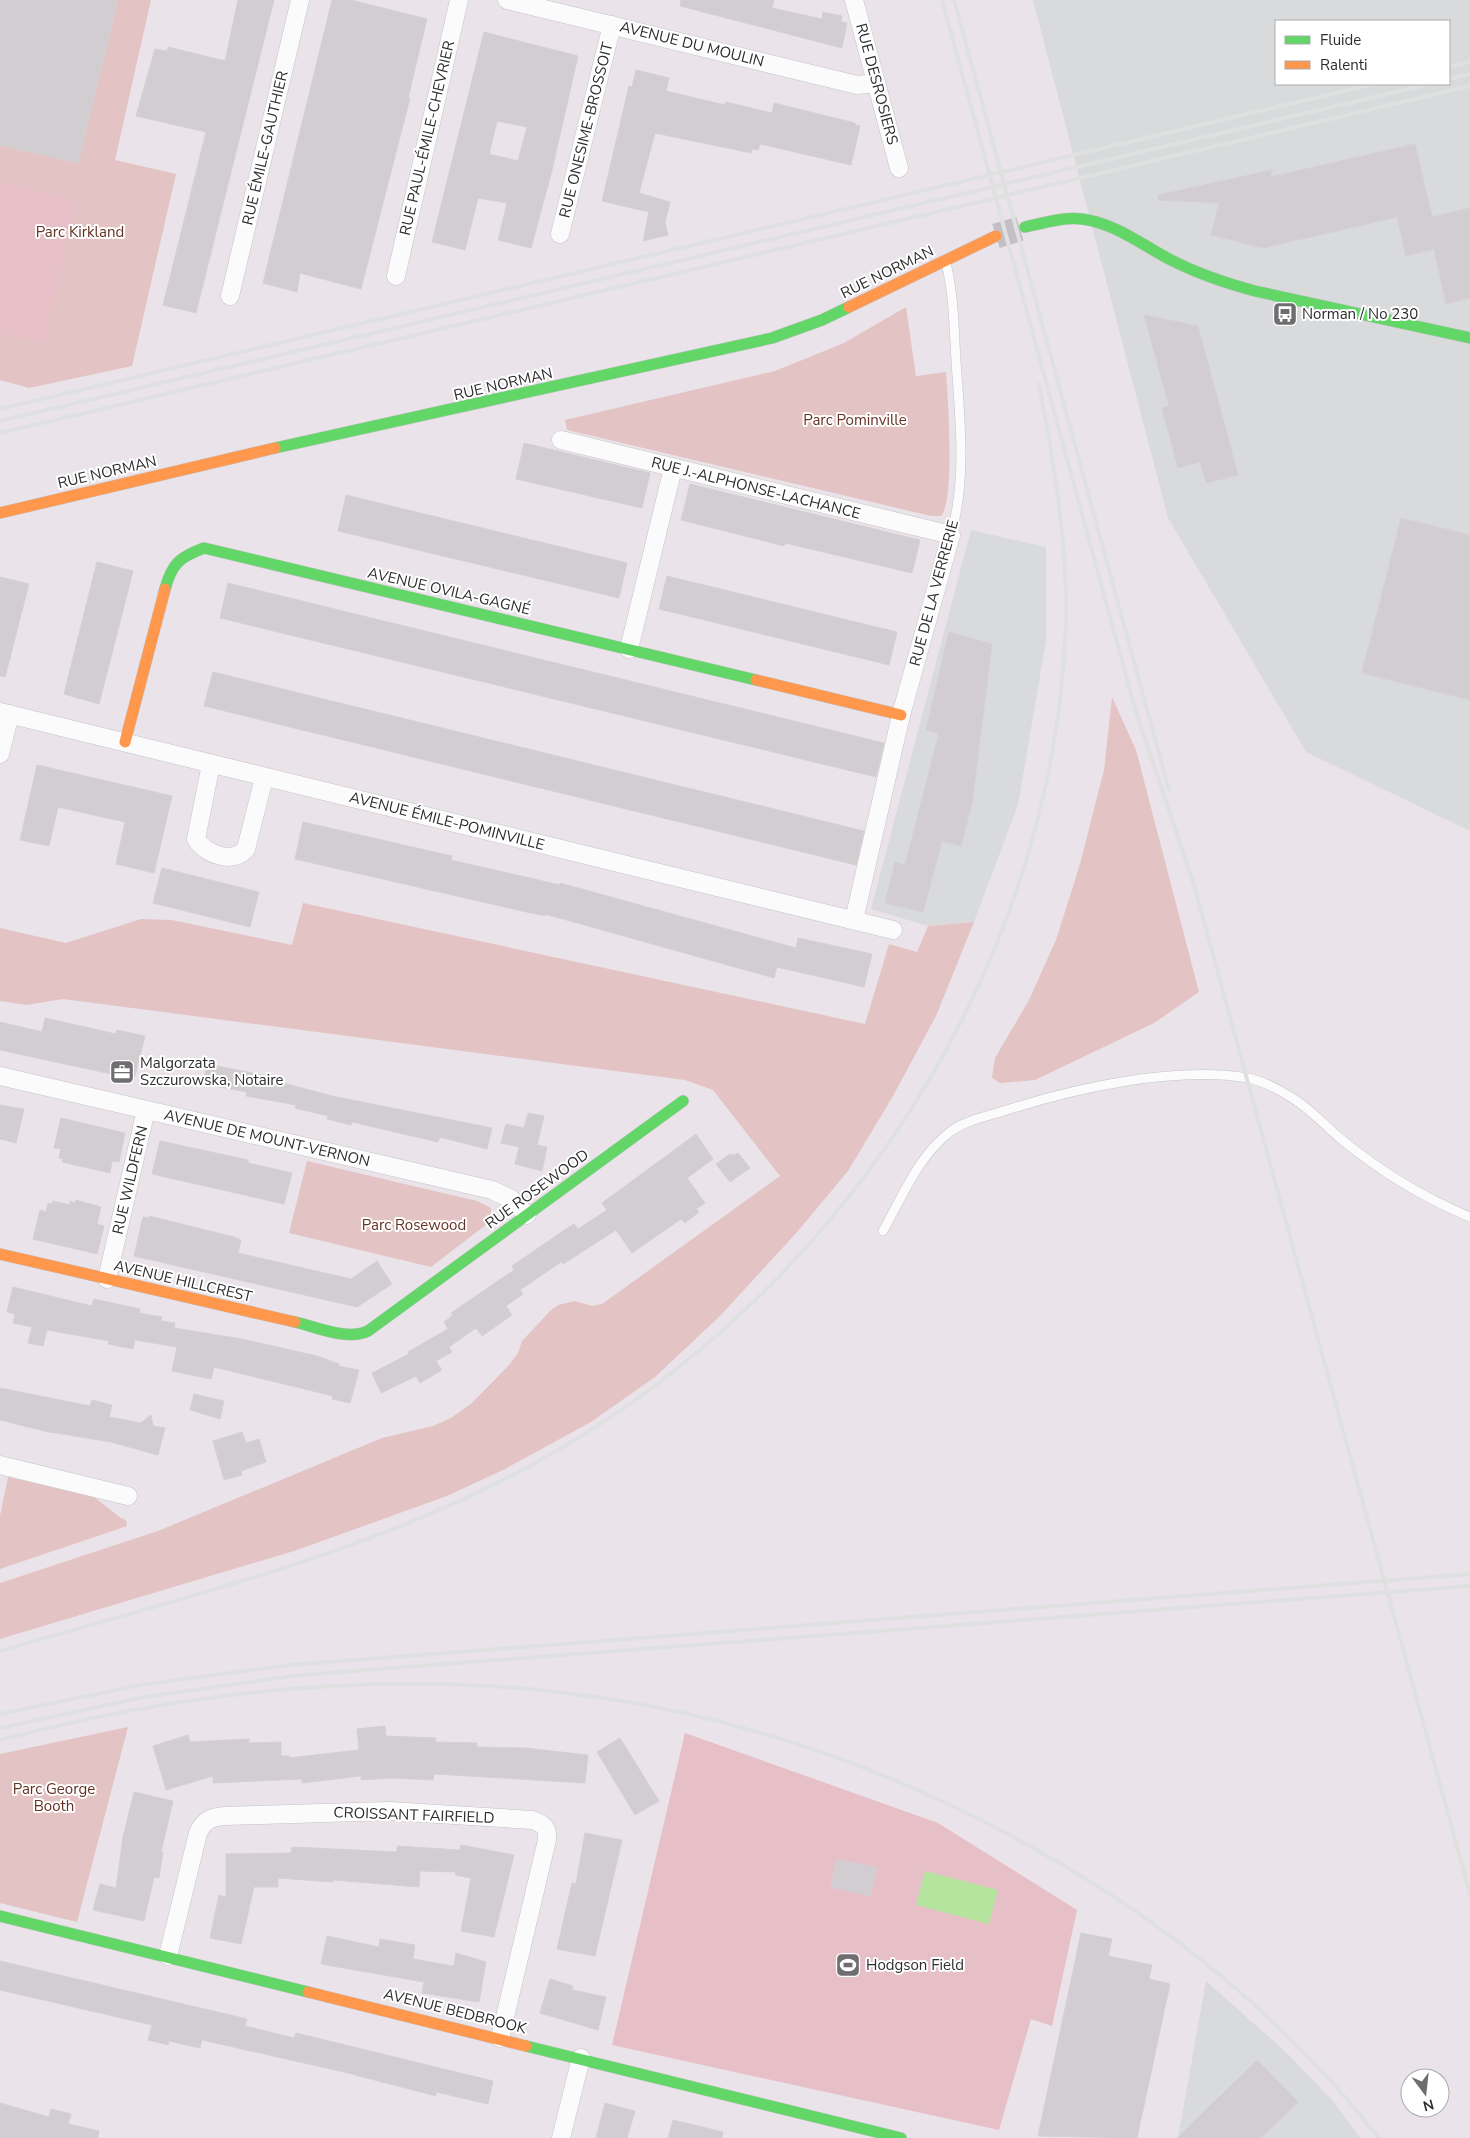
<svg xmlns="http://www.w3.org/2000/svg" width="1470" height="2138" font-family="'Nunito Sans',sans-serif">
	<style>
		.industrial { fill: #d9dadc; fill-rule: evenodd }
		.green { fill: #e3c3c3 }
		.pitch { fill: #e7bfc7 }
		.water { fill: #b5e49f }
		.building { fill: #d1cdd1; stroke: #d5d0d5; fill-rule: evenodd }
		.lines { fill: none; stroke-linecap: round; stroke-linejoin: round }
		.secondary-tunnel { stroke: #c4bfc4; stroke-width: 25; stroke-dasharray: 25 12; stroke-linecap: butt }
		.lane-casing { stroke: #c4c3c5; stroke-width: 10 }
		.street-casing { stroke: #c4c3c5; stroke-width: 19 }
		.fast-casing { stroke: #c4c3c5; stroke-width: 12 }
		.slow-casing { stroke: #c4c3c5; stroke-width: 12 }
		.lane { stroke: #fcfbfc; stroke-width: 9 }
		.street { stroke: #fcfbfc; stroke-width: 18 }
		.fast { stroke: #63d668; stroke-width: 11 }
		.slow { stroke: #ff974d; stroke-width: 11 }
		.rail { stroke: #dfe0e0; stroke-width: 4 }
		.labels { text-anchor: middle; stroke-width: 4; stroke-linejoin: round; paint-order: stroke }
		.street-label { font-size: 15px; fill: #2d2d2d; stroke: #fff }
		.park-label { font-size: 15px; fill: #653122; stroke: #fff }
		.poi-label { font-size: 15px; fill: #2d2d2d; stroke: #fff; text-anchor: start }
	</style>
	<rect width="100%" height="100%" fill="#eae4ea"/>
	<!-- industrial -->
	<path class="industrial" d="M1033,0H1470V831L1306,752L1168,518ZM1276,21H1449V84H1276Z
		M971,530L1046,547V641L1018,805L974,922L928,926L871,909Z
		M1206,1981L1289,2055L1331,2099L1361,2138H1178Z"/>
	<!-- green -->
	<path class="green" d="M0,0H151L115,160L176,174L132,366L29,388L0,380Z
		M906,307L916,376L946,372C948,395 955,502 941,516H931L567,430L565,420L775,371L844,343Z
		M1112,697L1136,750L1199,992L1154,1023L1035,1080L1000,1083L992,1078L995,1058L1029,1000L1056,940L1080,864L1104,770Z
		M303,903L865,1024L889,944L917,952L928,926L974,922L936,1016L893,1096L848,1171L798,1231L721,1315L655,1377L591,1422L503,1470L447,1496L294,1551L0,1639V1583L158,1531L382,1438L433,1426L451,1418L472,1403L510,1364L518,1353L522,1341L551,1310L558,1305L575,1301L592,1306L602,1304L780,1176L713,1090L685,1080L63,999L27,1005L0,1001V928L66,943L141,919L172,920L292,945Z
		M307,1161L477,1201L491,1208V1221L431,1267L289,1233Z
		M8,1477L94,1497L121,1518L126,1520L127,1526L0,1569V1516Z
		M128,1727L77,1922L0,1903V1754Z"/>
	<!-- pitch -->
	<path class="pitch" d="M0,182L76,199L44,343L0,333Z
		M685,1733L938,1823L1077,1910L1052,2026L1031,2019L999,2130L612,2045Z"/>
	<!-- water -->
	<path class="water" d="M925,1871L998,1890L989,1924L916,1905Z"/>
	<!-- building -->
	<path class="building" d="M0,0H118L78,163L0,145Z
		M238,0H274L196,313L163,305L206,132L136,116L155,49L167,51L168,47L225,61Z
		M332,0H351L427,19L408,98H410L361,289L300,273L297,292L263,283Z
		M681,0H774L772,8L822,19L823,12L842,16L841,22L847,23L842,48L680,6Z
		M484,32L578,56L552,170L531,248L498,240L507,203L478,198L465,250L432,242ZM497,121L527,127L518,161L489,154Z
		M636,70L669,78L666,91L725,105L726,102L772,113L774,103L855,123V125L860,126L851,165L760,144L758,150L752,149L751,153L655,133L639,193L670,202L665,222L668,235L643,241L649,212L602,201L629,86L632,87Z
		M1415,144L1432,217L1470,208V298L1446,304L1434,249L1406,256L1397,217L1263,248L1211,235L1219,203L1158,200V195L1272,170L1270,177Z
		M1144,315L1198,326L1238,475L1206,483L1200,462L1178,468L1162,408L1169,406Z
		M524,443L650,473L642,508L516,479Z
		M690,484L920,540L912,573L785,543L784,546L681,520Z
		M346,495L627,563L619,598L338,531Z
		M1401,518L1470,535V700L1362,673Z
		M97,562L133,571L99,704L64,694Z
		M667,576L897,632L889,665L659,609Z
		M0,577L29,584L5,677L0,676Z
		M228,583L884,743L876,777L220,618Z
		M949,632L992,644L972,803L961,846L942,841L923,912L885,903L895,862L905,865L939,733L926,730Z
		M213,672L864,831L856,865L204,706Z
		M37,765L172,796L154,873L116,864L125,822L58,807L49,846L20,840Z
		M303,822L452,856L451,860L560,885V883L796,948L798,938L872,954L864,987L777,967L774,978L545,914V916L522,911L295,859Z
		M162,868L259,892L250,927L153,903Z
		M45,1018L116,1034L117,1030L145,1036L135,1076L126,1074L125,1077L0,1050V1022L42,1032Z
		M207,1064L273,1077L272,1080L332,1096L492,1128L487,1149L440,1137L438,1142L352,1122L351,1125L327,1119L328,1116L295,1108L296,1105L246,1096L247,1092L203,1084Z
		M0,1105L24,1109L16,1143L0,1139Z
		M528,1113L544,1116L537,1145L547,1147L542,1171L515,1164L519,1147L501,1143L506,1124L524,1128Z
		M61,1118L125,1133L119,1162L112,1161L110,1173L62,1162L63,1159L59,1158L61,1149L54,1148Z
		M696,1134L713,1159L687,1178L705,1203L696,1209L699,1212L685,1223L681,1219L632,1253L616,1230L563,1264L561,1262L520,1290L523,1294L506,1306L512,1315L482,1336L476,1328L449,1347L452,1352L436,1361L442,1370L420,1383L416,1376L381,1393L372,1373L409,1354L408,1352L448,1329L444,1322L453,1315L451,1313L514,1270L512,1266L566,1229L574,1224L578,1229L607,1210L602,1203Z
		M160,1141L248,1160V1163L292,1173L284,1204L152,1174Z
		M738,1153L750,1168L730,1182L716,1164L730,1154L734,1155Z
		M76,1200L101,1207L97,1224L104,1226L97,1254L33,1239L40,1210L46,1212L48,1203L52,1204L53,1201L70,1205V1201L75,1203Z
		M149,1216L234,1237L241,1240L238,1253L351,1279L377,1261L392,1284L357,1307L134,1256L143,1217L149,1218Z
		M13,1287L92,1306L94,1299L140,1309L139,1313L162,1317L161,1321L175,1323L174,1328L242,1339L317,1356L339,1364L338,1366L359,1370L350,1403L332,1399L333,1396L214,1367L211,1379L172,1371L177,1347L135,1340L133,1349L108,1344L109,1341L47,1330L43,1346L28,1343L32,1327L13,1323L15,1314L7,1312Z
		M0,1388L90,1406L92,1400L112,1405L109,1417L141,1423L151,1415L153,1426L165,1428L158,1455L111,1442L44,1431L0,1420Z
		M194,1394L224,1401L220,1419L190,1410Z
		M242,1432L246,1443L259,1439L266,1462L241,1471L242,1475L224,1480L213,1441Z
		M385,1726L386,1736L436,1738L435,1742L477,1743V1747L525,1748L588,1755L585,1783L434,1774L433,1780L391,1778L361,1780V1776L302,1783V1779L213,1783V1776L166,1790L153,1746L188,1735L190,1742L249,1739V1743L281,1742V1756H289V1758L359,1750L357,1729Z
		M620,1738L659,1801L635,1815L597,1752Z
		M134,1792L173,1801L161,1852H163L159,1878L154,1877L144,1921L93,1910L100,1884L116,1888L123,1837Z
		M585,1833L622,1840L595,1956L557,1949L572,1883L576,1884Z
		M461,1845L514,1855L494,1937L461,1931L471,1878L455,1875L456,1872L420,1871L419,1887L333,1880V1882L278,1878V1887H254L241,1944L210,1938L219,1895L226,1897V1854L291,1853L292,1847L397,1852V1846L460,1850Z
		M837,1859L877,1868L870,1896L831,1887Z
		M1081,1933L1112,1939L1108,1956L1152,1965L1149,1979L1170,1984L1137,2138L1038,2136Z
		M327,1936L379,1947L380,1939L415,1945L413,1959L454,1966L456,1953L486,1962L479,2002L422,1993L424,1982L321,1964Z
		M0,1961L247,2019L245,2026L294,2038L296,2033L493,2081L488,2104L436,2092V2096L344,2072L202,2040L200,2048L169,2041L168,2045L148,2040L152,2025L0,1990Z
		M550,1979L573,1986L572,1990L606,1997L598,2030L540,2013Z
		M1257,2060L1298,2102L1261,2138H1177Z
		M0,2103L49,2117L51,2109L71,2114L68,2124L99,2131L98,2138H0Z
		M605,2103L635,2111L627,2138H596Z
		M673,2120L723,2132L722,2138H668Z"/>
	<g class="lines">
		<!-- secondary-tunnel -->
		<path class="secondary-tunnel" d="M996,236L1025,227"/>
		<defs>
			<path id="lane" d="M946,263C954,295 954,329 956,361C960,420 967,478 951,535
				M883,1231C902,1197 919,1155 950,1132C965,1120 989,1116 1007,1110C1076,1088 1174,1066 1248,1078C1261,1081 1278,1089 1289,1096C1309,1107 1324,1125 1341,1139C1380,1171 1424,1198 1470,1217"/>
			<path id="street" d="M507,0L857,85L876,83
				M854,0L899,168
				M560,234L612,25
				M396,276L459,0
				M230,296L300,0
				M561,440L951,535L901,715L854,920
				M629,649L673,468
				M0,712L893,930
				M0,754L10,714
				M211,764L196,839C205,854 233,865 246,849L264,778
				M0,1076L492,1190L511,1199L527,1215
				M107,1279L146,1110
				M0,1465L128,1496
				M168,1956L198,1833C204,1820 211,1817 225,1816L390,1811L532,1820C544,1824 548,1827 547,1840L500,2038
				M561,2138L581,2058"/>
			<path id="fast" d="M1025,227C1043,223 1063,217 1082,219C1114,223 1141,244 1169,259C1196,273 1225,283 1255,291L1470,338
				M275,448L772,338L822,320L849,307
				M165,589C172,563 180,557 204,548L756,680
				M295,1322C317,1327 347,1341 368,1331L683,1101
				M0,1916L308,1992
				M526,2046L901,2138"/>
			<path id="slow" d="M849,307L996,236
				M0,513L275,448
				M756,680L901,715
				M125,742L165,589
				M0,1254L295,1322
				M308,1992L526,2046"/>
		</defs>
		<!-- lane casing -->
		<use href="#lane" class="lane-casing"/>
		<!-- street casing -->
		<use href="#street" class="street-casing"/>
		<!-- fast casing -->
		<use href="#fast" class="fast-casing"/>
		<!-- slow casing -->
		<use href="#slow" class="slow-casing"/>
		<!-- lane -->
		<use href="#lane" class="lane"/>
		<!-- street -->
		<use href="#street" class="street"/>
		<!-- fast -->
		<use href="#fast" class="fast"/>
		<!-- slow -->
		<use href="#slow" class="slow"/>
		<!-- rail -->
		<path class="rail" d="M942,0L1135,709L1193,882L1470,1894
			M954,0L1169,790
			M1449,67L1470,62
			M1449,79L1470,74
			M0,409L1374,84
			M0,421L1429,84
			M0,433L1470,86
			M0,1651C171,1601 349,1559 509,1477C820,1318 1046,993 1065,642C1070,555 1055,469 1039,384
			M0,1714L140,1685L290,1665L1470,1574
			M0,1728L144,1697L301,1675L1470,1586
			M0,1740C372,1643 720,1664 1056,1861C1180,1933 1290,2025 1379,2138"/>
	</g>
	<!-- icons -->
	<defs>
		<symbol id="bus-square" viewBox="-11 -11 22 22"><rect x="-9" y="-9" width="18" height="18" rx="4" fill="#6f6d6f" stroke="#fff"/><path d="M-5-6H5V4H4V6H2V4H-2V6H-4V4H-5ZM-3.5-4V0h7V-4ZM-3.5 1.2v1.5H-2V1.2ZM2 1.2v1.5H3.5V1.2Z" fill="#fff"/></symbol>
		<symbol id="office-square" viewBox="-11 -11 22 22"><rect x="-9" y="-9" width="18" height="18" rx="4" fill="#6f6d6f" stroke="#fff"/><path d="M-6-3h4V-5.5h4V-3h4V5H-6ZM-1-4.5V-3h2v-1.5ZM-6 0V1H6V0Z" fill="#fff"/></symbol>
		<symbol id="stadium-square" viewBox="-11 -11 22 22"><rect x="-9" y="-9" width="18" height="18" rx="4" fill="#6f6d6f" stroke="#fff"/><path d="M0-5a6.5 5 0 1 0 0 10a6.5 5 0 1 0 0-10ZM-3.5-1.8h7v3.6h-7Z" fill="#fff"/></symbol>
	</defs>
	<g fill-rule="evenodd">
		<use href="#bus-square" x="1271" y="300" width="28" height="28"/>
		<use href="#office-square" x="108" y="1058" width="28" height="28"/>
		<use href="#stadium-square" x="834" y="1951" width="28" height="28"/>
	</g>
	<g class="labels">
		<!-- street labels -->
		<g class="street-label">
			<text transform="translate(692 44) rotate(14)" y="5">AVENUE DU MOULIN</text>
			<text transform="translate(877 84) rotate(75)" y="5">RUE DESROSIERS</text>
			<text transform="translate(586 130) rotate(-76)" y="5">RUE ONESIME-BROSSOIT</text>
			<text transform="translate(427 138) rotate(-77)" y="5">RUE PAUL-ÉMILE-CHEVRIER</text>
			<text transform="translate(265 148) rotate(-77)" y="5">RUE ÉMILE-GAUTHIER</text>
			<text transform="translate(887 272) rotate(-26)" y="5">RUE NORMAN</text>
			<text transform="translate(503 384) rotate(-13)" y="5">RUE NORMAN</text>
			<text transform="translate(107 472) rotate(-13)" y="5">RUE NORMAN</text>
			<text transform="translate(756 488) rotate(14)" y="5">RUE J.-ALPHONSE-LACHANCE</text>
			<text transform="translate(449 591) rotate(13)" y="5">AVENUE OVILA-GAGNÉ</text>
			<text transform="translate(934 593) rotate(-75)" y="5">RUE DE LA VERRERIE</text>
			<text transform="translate(447 821) rotate(14)" y="5">AVENUE ÉMILE-POMINVILLE</text>
			<text transform="translate(267 1138) rotate(13)" y="5">AVENUE DE MOUNT-VERNON</text>
			<text transform="translate(130 1180) rotate(-77)" y="5">RUE WILDFERN</text>
			<text transform="translate(537 1189) rotate(-36)" y="5">RUE ROSEWOOD</text>
			<text transform="translate(183 1281) rotate(13)" y="5">AVENUE HILLCREST</text>
			<text transform="translate(414 1815) rotate(2)" y="5">CROISSANT FAIRFIELD</text>
			<text transform="translate(455 2011) rotate(14)" y="5">AVENUE BEDBROOK</text>
		</g>
		<!-- park labels -->
		<g class="park-label">
			<text x="80" y="237">Parc Kirkland</text>
			<text x="855" y="425">Parc Pominville</text>
			<text x="414" y="1230">Parc Rosewood</text>
			<text x="54" y="1794">Parc George<tspan x="54" dy="17">Booth</tspan></text>
		</g>
		<!-- poi labels -->
		<g class="poi-label">
			<text x="1302" y="319">Norman / No 230</text>
			<text x="140" y="1068">Malgorzata<tspan x="140" dy="17">Szczurowska, Notaire</tspan></text>
			<text x="866" y="1970">Hodgson Field</text>
		</g>
	</g>
	<!-- legend -->
	<rect x="1275" y="20" width="175" height="65" fill="#ffffff" stroke="#ababab"/>
	<rect x="1285" y="36" width="25" height="8" fill="#63d668" stroke="#ababab"/>
	<text x="1320" y="45" font-size="15" fill="#2d2d2d">Fluide</text>
	<rect x="1285" y="61" width="25" height="8" fill="#ff974d" stroke="#ababab"/>
	<text x="1320" y="70" font-size="15" fill="#2d2d2d">Ralenti</text>
	<!-- north arrow -->
	<g transform="translate(1425 2093) rotate(165)"><circle r="24" fill="#ffffff" stroke="#ababab"/>
	<path d="M0-4L9 19L0 12L-9 19Z" fill="#6f6d6f"/>
	<text y="-8" font-size="14" font-weight="bold" text-anchor="middle" fill="#2d2d2d">N</text>
	</g>
</svg>
